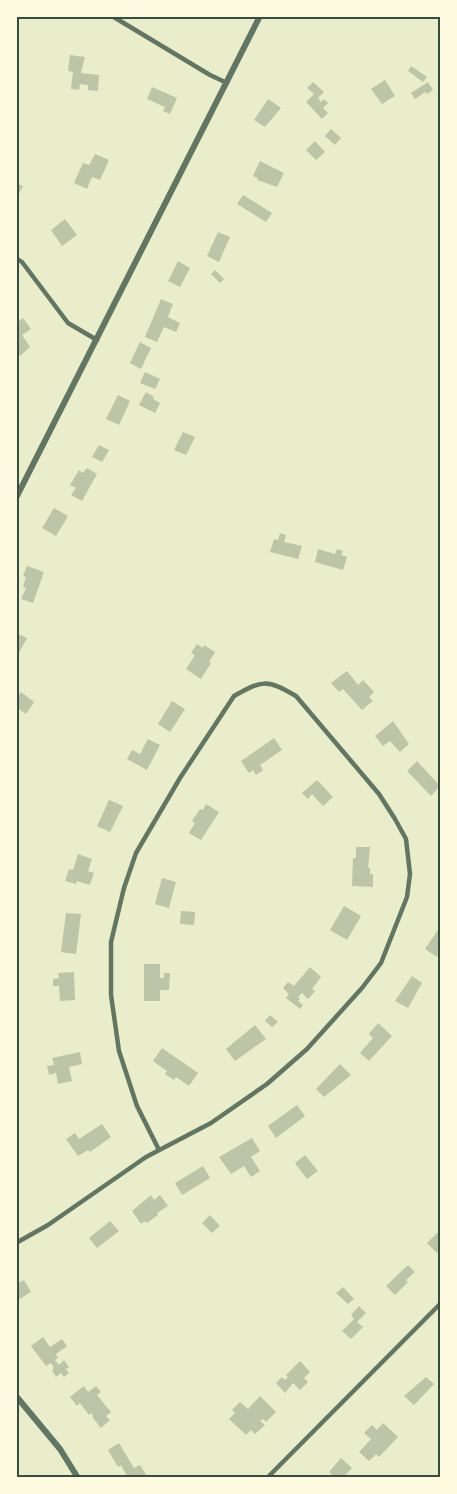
<svg xmlns="http://www.w3.org/2000/svg" width="457" height="1494" font-family="'Alegreya Sans',sans-serif">
	<style>
		.building { fill: #bcc5a7 }
		.lines { fill: none; stroke-linecap: round; stroke-linejoin: round }
		.minor { stroke: #617663; stroke-width: 4.5 }
		.tertiary { stroke: #617663; stroke-width: 6 }
		.neatline { fill: none; stroke: #344e41; stroke-width: 2 }
	</style>
	<rect width="100%" height="100%" fill="#e9edc9"/>
	<!-- building -->
	<path class="building" d="M70,55L85,57L81,73L99,75L98,91L88,90V85L80,84L79,90L71,89L73,72L68,71Z
		M411,66L427,77L423,82L408,71Z
		M385,80L395,96L382,104L371,89Z
		M313,82L324,92L318,98L321,102L324,99L328,103L323,108L328,113L322,119L306,102L314,94L307,88Z
		M428,82L433,90L427,94L425,92L415,99L411,93Z
		M152,87L177,98L170,114L163,111L165,107L147,99Z
		M268,99L281,108L265,127L254,120Z
		M331,129L341,138L335,145L325,136Z
		M315,141L325,152L316,160L306,150Z
		M95,154L109,160L100,180L92,177L87,189L74,183L83,163L89,165Z
		M260,161L284,173L277,187L257,180L258,178L253,176Z
		M16,183L23,186L16,199Z
		M243,195L272,213L266,222L237,204Z
		M65,219L77,235L62,246L51,230Z
		M218,232L230,237L219,262L207,256Z
		M178,261L190,268L180,287L168,281Z
		M215,270L224,279L220,283L211,274Z
		M161,299L173,304L168,317L180,323L176,332L164,327L157,342L145,337Z
		M23,318L31,329L22,335L30,347L20,356L16,351V323Z
		M140,342L151,348L141,369L130,363Z
		M145,372L160,379L155,389L140,383Z
		M146,392L154,397L153,399L160,403L155,413L139,405Z
		M118,395L130,401L119,425L106,419Z
		M183,432L195,437L186,455L174,450Z
		M99,445L109,450L102,462L92,457Z
		M87,468L97,474L82,501L71,495L76,488L70,485L79,470L83,473Z
		M54,508L68,516L56,536L42,528Z
		M280,533L286,535L284,542L302,546L298,559L270,552L274,539L278,540Z
		M318,549L335,554L337,549L343,551L341,555L347,557L343,570L315,562Z
		M27,566L44,572L33,603L21,599L26,588L23,587L26,577L23,576Z
		M16,633L27,638L19,653L16,652Z
		M197,644L203,648L204,645L215,652L209,662L211,663L201,679L186,669L195,655L191,653Z
		M347,671L358,685L363,680L374,692L369,697L373,701L362,710L343,689L339,692L331,683Z
		M21,692L34,702L26,714L16,707V698Z
		M172,701L185,709L170,732L158,724Z
		M393,721L409,744L400,752L390,741L383,746L375,736Z
		M274,738L282,750L260,765L263,770L256,775L253,770L249,773L241,761Z
		M148,739L160,745L147,770L127,759L132,750L140,754Z
		M417,761L440,786L431,796L407,771Z
		M317,780L333,797L323,806L312,794L308,799L302,793Z
		M109,800L123,806L110,832L97,826Z
		M206,804L219,812L201,840L189,833L195,823L192,821L200,809L203,810Z
		M356,847H370L368,868H370V874H373V887L352,886L353,858H356Z
		M78,854L92,859L88,871L94,873L90,885L77,881L76,884L65,881L69,869L73,870Z
		M162,878L176,882L169,908L155,904Z
		M344,906L361,916L347,940L330,930Z
		M181,911L195,912L194,925L180,924Z
		M66,913L81,914L76,954L61,952Z
		M440,927V953L437,957L425,949Z
		M144,964H160V978H164V973H170L169,990H160V1001H144Z
		M310,967L321,977L312,989L315,991L308,999L302,993L298,997L300,999L298,1001L303,1005L300,1009L286,998L289,994L283,988L288,982L294,986Z
		M74,972L75,1000L60,1001L59,986H53V979L59,978L58,973Z
		M412,976L422,983L408,1008L395,1001Z
		M270,1015L278,1022L272,1027L265,1021Z
		M378,1023L392,1036L369,1061L360,1053L373,1038L369,1034Z
		M255,1025L266,1039L235,1061L226,1049Z
		M162,1048L198,1073L189,1086L176,1077L174,1080L165,1074L167,1071L153,1061Z
		M80,1052L82,1064L69,1067L72,1081L58,1084L56,1073L49,1075L47,1066L54,1065L52,1058Z
		M340,1064L351,1075L324,1097L316,1089Z
		M297,1105L305,1116L276,1138L268,1126Z
		M102,1124L111,1137L90,1152L88,1150L78,1156L66,1139L75,1133L79,1139Z
		M252,1138L260,1151L251,1157L260,1171L251,1177L244,1166L231,1174L219,1157Z
		M305,1155L318,1171L307,1179L295,1163Z
		M203,1166L210,1178L182,1195L175,1183Z
		M151,1195L154,1200L160,1195L168,1206L157,1213L158,1215L147,1223L145,1221L141,1224L132,1211Z
		M210,1215L220,1226L212,1233L202,1223Z
		M110,1221L119,1231L97,1248L89,1238Z
		M440,1230V1249L437,1253L427,1243Z
		M408,1265L415,1272L406,1280L408,1282L395,1295L386,1286Z
		M24,1280L31,1292L16,1301V1284Z
		M343,1287L354,1299L348,1304L336,1293Z
		M359,1306L366,1313L357,1322L363,1327L351,1339L342,1331L354,1319L351,1315Z
		M43,1337L50,1347L62,1339L67,1346L56,1354L58,1358L55,1360L59,1365L64,1360L69,1367L66,1369L69,1373L64,1377L61,1373L56,1377L52,1370L54,1368L51,1363L46,1366L31,1346Z
		M300,1361L310,1372L304,1378L308,1382L300,1390L293,1383L285,1393L276,1383L282,1377L285,1380L288,1377L286,1375Z
		M426,1377L434,1384L414,1405L404,1396Z
		M84,1386L88,1392L96,1386L101,1392L97,1395L111,1412L106,1416L110,1420L101,1428L93,1418L92,1413L89,1415L80,1403L77,1406L70,1397Z
		M260,1396L276,1412L266,1422L263,1419L260,1421L265,1425L255,1434L251,1430L246,1435L229,1419L235,1413L232,1410L240,1402L248,1409Z
		M383,1423L398,1437L379,1457L376,1454L369,1461L359,1452L371,1439L364,1433L372,1425L377,1430Z
		M119,1443L134,1468L140,1465L148,1478H128L121,1465L118,1467L108,1450Z
		M341,1458L352,1468L343,1478H335L329,1472Z"/>
	<g class="lines">
		<!-- minor -->
		<path class="minor" d="M112,16L210,75L227,83
			M16,258L22,262L68,323L97,340
			M16,1243L48,1225L146,1157L211,1123L267,1084L307,1049L362,988L381,963L407,897L410,874L406,839L395,819L379,794L296,696C267,679 262,680 234,696L180,778L136,853L124,888L111,942V995L119,1051L137,1106L159,1150
			M267,1478L440,1304"/>
		<!-- tertiary -->
		<path class="tertiary" d="M16,498L260,16
			M16,1396L60,1449L78,1478"/>
	</g>
	<!-- border -->
	<rect width="457" height="1494" fill="none" stroke="#fefae0" stroke-width="36"/>
	<rect x="18" y="18" width="421" height="1458" class="neatline"/>
</svg>
